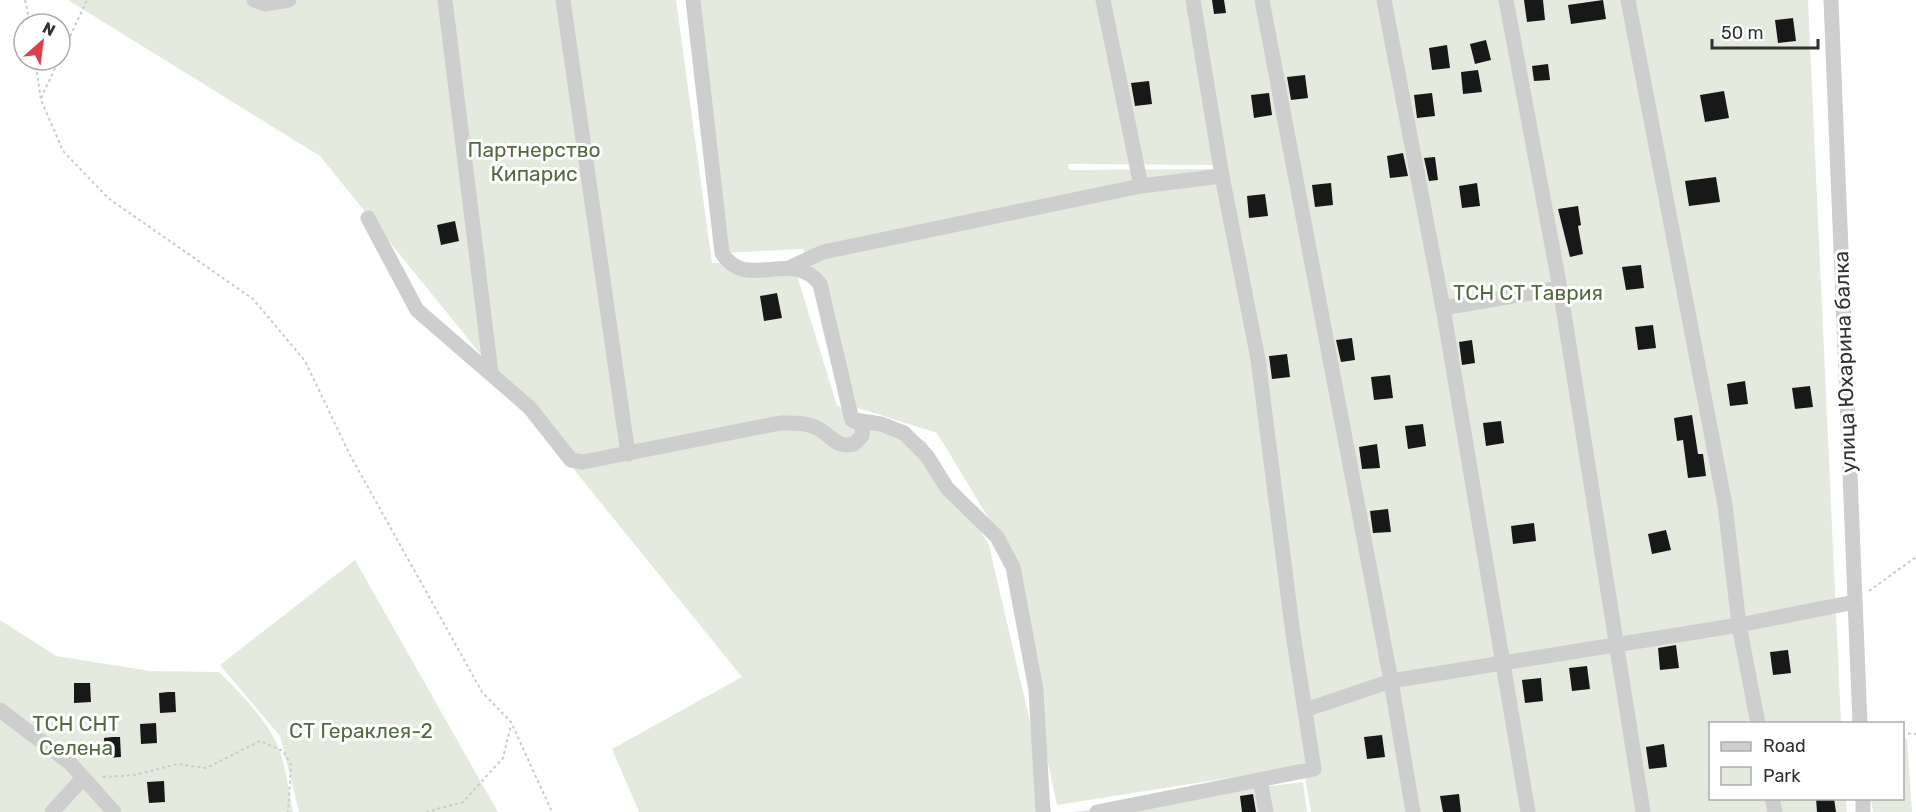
<svg xmlns="http://www.w3.org/2000/svg" width="1916" height="812" font-family="Rubik,sans-serif">
	<style>
		.green { fill: #e4eade; fill-rule: evenodd }
		.building { fill: #181818 }
		.lines { fill: none; stroke-linecap: round; stroke-linejoin: round }
		.path { stroke: #cbcbcb; stroke-width: 2; stroke-dasharray: 3 3; stroke-linecap: butt }
		.minor { stroke: #cecece; stroke-width: 15 }
		.labels { text-anchor: middle; stroke-width: 6; stroke-linejoin: round; paint-order: stroke }
		.park-label { font-size: 21px; fill: #546b40; stroke: #fff }
		.street-label { font-size: 21px; fill: #313131; stroke: #fff }
	</style>
	<rect width="100%" height="100%" fill="#fff"/>
	<!-- green -->
	<path class="green" d="M68,0H676L712,263L793,262L837,406L925,441L989,545L1051,812H639L612,749L742,677L320,156Z
		M693,0H1808L1841,723L1710,724V798L1846,799L1847,812H1311L1303,766L1057,805L1000,537L937,433L852,406L803,249L722,253ZM1068,164L1215,165L1216,169L1069,170Z
		M355,560L498,812H299L280,736L220,665Z
		M0,620L56,656L150,671L219,672C239,692 261,714 275,740C286,762 288,788 293,812H0Z
		M1907,738L1912,812H1873L1871,799L1902,798L1903,740Z
		M1303,782L1307,812H1072Z"/>
	<!-- building -->
	<path class="building" d="M1212,0H1224L1226,13L1214,14Z
		M1524,0H1543L1545,20L1527,22Z
		M1603,0L1606,19L1571,24L1568,5Z
		M1793,18L1796,41L1778,43L1775,20Z
		M1486,40L1491,60L1475,64L1470,44Z
		M1447,45L1450,68L1432,70L1429,48Z
		M1548,64L1550,80L1534,81L1532,66Z
		M1478,70L1482,92L1463,94L1461,72Z
		M1305,75L1308,98L1291,100L1287,77Z
		M1149,81L1152,104L1135,106L1131,83Z
		M1724,91L1729,118L1705,122L1700,95Z
		M1269,93L1272,115L1254,118L1251,95Z
		M1432,93L1435,116L1417,118L1414,95Z
		M1403,153L1408,176L1390,178L1387,156Z
		M1435,157L1438,180L1429,181L1424,158Z
		M1716,177L1720,202L1689,206L1685,181Z
		M1331,183L1333,205L1315,207L1312,185Z
		M1477,183L1480,206L1462,208L1459,186Z
		M1265,194L1268,216L1249,218L1247,196Z
		M1578,206L1581,225L1578,226L1583,254L1570,257L1558,209Z
		M455,221L459,241L441,245L437,225Z
		M1641,265L1644,288L1626,290L1622,267Z
		M777,293L782,318L764,321L760,296Z
		M1653,325L1656,348L1638,350L1635,327Z
		M1352,338L1355,360L1341,362L1336,340Z
		M1472,340L1475,363L1462,365L1459,342Z
		M1287,354L1290,377L1272,379L1269,356Z
		M1390,375L1393,398L1374,400L1371,377Z
		M1745,381L1748,404L1730,406L1727,384Z
		M1810,386L1813,407L1795,409L1792,388Z
		M1692,415L1698,454H1703L1706,476L1688,478L1683,440L1677,441L1674,418Z
		M1501,421L1504,443L1486,446L1483,423Z
		M1423,424L1426,446L1408,449L1405,426Z
		M1377,444L1380,468L1362,469L1359,447Z
		M1388,509L1391,532L1373,533L1370,511Z
		M1534,523L1536,541L1513,544L1511,526Z
		M1666,530L1671,550L1652,554L1648,534Z
		M1676,645L1679,668L1660,670L1658,648Z
		M1788,650L1791,673L1773,675L1770,652Z
		M1587,666L1590,689L1572,691L1569,668Z
		M1541,678L1543,701L1525,703L1522,680Z
		M74,683H90L91,702L74,703Z
		M168,692H175L176,712L160,713L159,693Z
		M156,723L157,743L141,744L140,724Z
		M1382,735L1385,757L1367,759L1364,737Z
		M112,737H120L121,757L105,758L104,738Z
		M1664,744L1667,767L1649,769L1646,747Z
		M164,781L165,802L149,803L147,782Z
		M1253,794L1256,812H1242L1240,796Z
		M1459,794L1461,812H1443L1440,796Z
		M1816,798H1834L1836,812H1817Z"/>
	<g class="lines">
		<!-- path -->
		<path class="path" d="M25,0L30,24
			M60,58L87,0
			M35,60L41,100L63,151L108,198L253,299L305,361L350,455L482,692L511,722L552,812
			M41,98L59,60
			M1869,591L1916,557
			M1902,733L1916,734
			M103,777L135,775L177,764L206,768L260,741L283,751L291,765L288,812
			M426,812L463,802L503,758L511,725"/>
		<!-- minor -->
		<path class="minor" d="M254,0L265,4L289,0
			M445,0L491,373
			M563,0L628,454
			M1103,0L1141,186
			M1262,0L1391,681L1413,812
			M1384,0L1443,308L1528,812
			M1506,0L1560,288L1643,812
			M1628,0L1725,505L1739,625L1758,724
			M1831,0L1860,724
			M368,218L417,310L530,408L571,460L583,462L780,423C793,423 807,422 819,429C831,436 838,449 854,444L862,436L863,425L852,420L820,284C790,247 747,293 722,253L693,0
			M791,267L823,252L1141,186L1222,176
			M1443,308L1560,288
			M854,420L881,424L904,433L927,456L947,488L997,537L1013,567L1036,690L1043,812
			M0,710L70,763L114,812
			M1305,710L1391,681L1739,625L1855,602
			M1260,780L1266,812
			M1772,798L1775,812
			M1863,798V812
			M52,812L82,779
			M1097,812L1314,769L1293,634L1258,359L1222,176L1193,0"/>
	</g>
	<g class="labels">
		<!-- park labels -->
		<g class="park-label">
			<text x="534" y="157">Партнерство<tspan x="534" dy="24">Кипарис</tspan></text>
			<text x="1528" y="300">ТСН СТ Таврия</text>
			<text x="76" y="731">ТСН СНТ<tspan x="76" dy="24">Селена</tspan></text>
			<text x="361" y="738">СТ Гераклея-2</text>
		</g>
		<!-- street labels -->
		<g class="street-label">
			<text transform="translate(1845 362) rotate(-92)" y="7">улица Юхарина балка</text>
		</g>
	</g>
	<!-- legend -->
	<rect x="1709" y="722" width="195" height="78" fill="#ffffff" stroke="#adadad" stroke-width="1.5"/>
	<rect x="1721" y="742" width="30" height="9" fill="#cecece" stroke="#adadad" stroke-width="1.5"/>
	<text x="1763" y="752" font-size="18" fill="#313131">Road</text>
	<rect x="1721" y="767" width="30" height="18" fill="#e4eade" stroke="#adadad" stroke-width="1.5"/>
	<text x="1763" y="782" font-size="18" fill="#313131">Park</text>
	<!-- north arrow -->
	<g transform="translate(42 42) rotate(28)"><circle r="28" fill="#ffffff" stroke="#adadad" stroke-width="1.5"/>
	<path d="M0-4.5L10 22L0 15L-10 22Z" fill="#dc404a"/>
	<text y="-9" font-size="16" font-weight="bold" text-anchor="middle" fill="#313131">N</text>
	</g>
	<!-- scale -->
	<path d="M1712 39v9h106v-9" fill="none" stroke="#313131" stroke-width="3"/>
	<text x="1721" y="39" font-size="18" fill="#313131" stroke="#ffffff" stroke-width="4.5" paint-order="stroke">50 m</text>
</svg>
